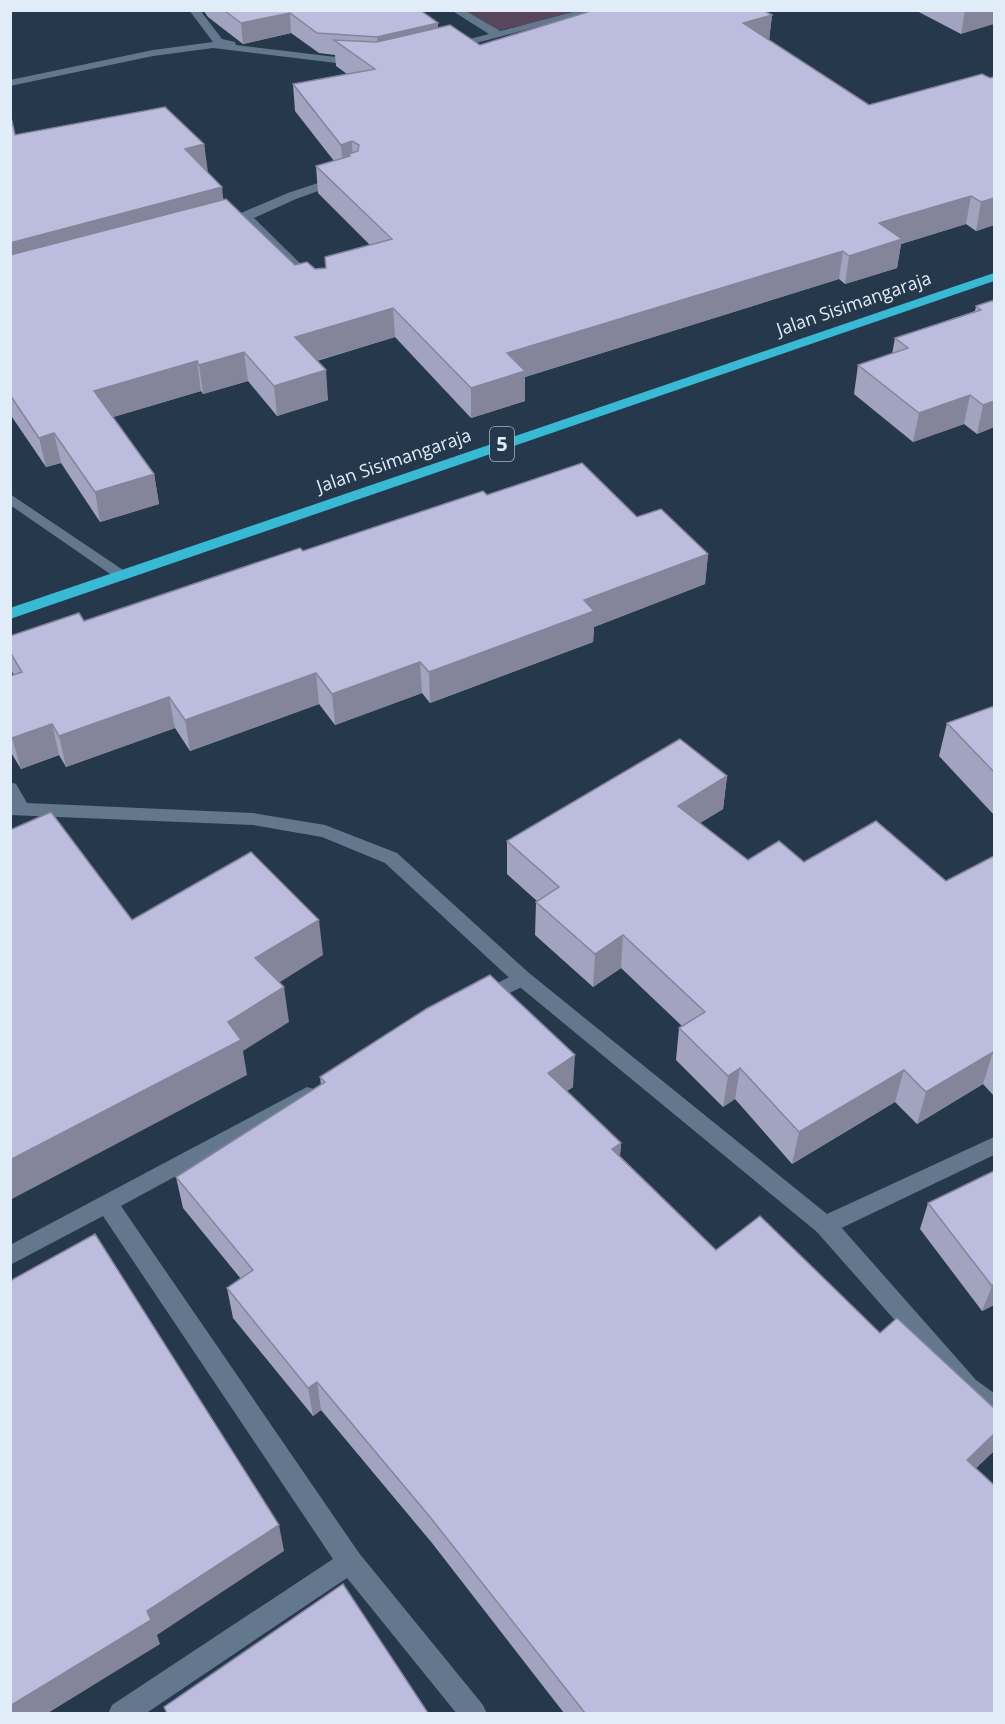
<svg xmlns="http://www.w3.org/2000/svg" width="1005" height="1724" font-family="'Open Sans',sans-serif">
	<style>
		.green { fill: #57465c }
		.lines { fill: none; stroke-linecap: round; stroke-linejoin: round }
		.lane { fill: #63788d; fill-rule: evenodd }
		.street { fill: #63788d; fill-rule: evenodd }
		.secondary { fill: #63788d; fill-rule: evenodd }
		.highway { fill: #38bad5; fill-rule: evenodd }
		.wall { fill: #a2a3bf }
		.shaded-wall { fill: #84849b }
		.building { fill: #bcbdde; stroke: #84849b; stroke-width: 1.5 }
		.labels { text-anchor: middle; stroke-width: 6; stroke-linejoin: round; paint-order: stroke }
		.far-street-label { font-size: 18px; fill: #e0ecf8; stroke: #26394c }
		.shield { fill: #26394c; stroke: #a8b6c4; stroke-width: 1.5 }
		.shield-label { font-size: 20px; font-weight: bold; fill: #e0ecf8 }
	</style>
	<rect width="100%" height="100%" fill="#26394c"/>
	<!-- green -->
	<path class="green" d="M458,11H585L488,33Z"/>
	<g class="lines">
		<!-- lane -->
		<path class="lane" d="M342,175L348,179L346,181L296,199L254,218L317,280V286H309L244,221L221,228L215,224L288,193Z"/>
		<!-- street -->
		<path class="street" d="M189,10H200L222,39L235,42L236,45L361,60L366,63L361,66L213,48L153,56L10,86V80L153,50L213,42Z
			M451,10H464L500,31L581,10H600L450,50L446,49V45L489,34Z
			M10,494L126,572L129,575L126,578H116L10,505Z
			M522,971L529,973L532,978L529,983L491,1003L484,1006L477,1003L474,998L477,993Z
			M307,1087L314,1089L317,1095L314,1101L121,1206L359,1553L483,1705L487,1714H457L347,1578L145,1714H108L112,1705L333,1559L103,1216L10,1265V1245Z
			M825,1216L833,1218L976,1380L994,1393V1417L986,1414L960,1394L817,1232L814,1225L817,1218Z"/>
		<!-- secondary -->
		<path class="secondary" d="M10,782L16,784L27,803L253,813L325,825L397,853L529,973L827,1214L994,1137V1155L833,1232L825,1234L817,1232L515,983L385,863L322,837L253,825L10,815Z"/>
		<!-- highway -->
		<path class="highway" d="M994,273V281L10,619V608Z"/>
	</g>
	<!-- wall -->
	<path class="wall" d="M203,10H420L438,28L480,45L625,11L772,15L769,40L869,105L982,74L994,225L976,231L966,224L901,244L897,268L845,284L839,279L525,377V401L471,418L395,337L317,361L328,400L277,416L248,381L203,394L201,391L113,417L154,474L159,504L100,522L61,463L46,467L10,414V113L15,135L204,144L207,172L224,200L295,265L315,269L326,268L325,257L370,245L318,193L316,166L334,161L295,111L293,84L347,74L336,66L335,55L319,53L291,33L243,44L208,17Z
		M915,10H994L961,34Z
		M994,300V427L977,434L964,424L913,442L854,394L858,365L892,354L895,338L975,311L976,306Z
		M487,495L637,517L708,554L705,584L594,627L593,642L430,703L422,693L335,725L319,704L190,751L175,728L66,767L59,755L21,769L10,751V676L14,675L10,669V636L84,621L303,551Z
		M994,706V815L939,756L947,723Z
		M727,776L723,809L700,823L748,860L804,862L946,881L994,856V1096L983,1084L917,1124L895,1102L792,1164L735,1099L723,1107L676,1060L679,1028L682,1026L621,968L593,987L535,935L536,902L537,901L507,874V841Z
		M320,1077L573,1087L567,1091L621,1143L620,1156L716,1250L880,1333L994,1408V1451L976,1468L994,1713H564L432,1543L321,1410L313,1416L233,1318L227,1288L241,1279L183,1208L176,1177L321,1085Z
		M994,1171V1305L982,1311L920,1229L928,1203Z"/>
	<!-- shaded-wall -->
	<path class="shaded-wall" d="M965,10H994V24L961,34Z
		M290,13L291,33L243,44L241,23Z
		M772,15L769,41L743,23Z
		M438,23V43L378,58L377,37Z
		M352,141L353,169L350,156L349,154L350,170L343,172L341,145Z
		M204,144L208,172L189,177L185,149Z
		M222,187L225,215L10,274V243Z
		M971,196L966,224L901,244L897,268L845,284L849,256L879,223Z
		M994,198V225L976,231L981,202Z
		M843,251L839,279L525,377V401L471,418V388L507,353Z
		M393,308L395,337L298,366L295,337Z
		M244,352L248,381L203,394L199,365Z
		M197,361L201,391L100,421L94,391Z
		M326,370L328,400L277,416L274,386Z
		M970,395L964,424L913,442L919,413Z
		M994,401V427L977,434L983,405Z
		M54,433L61,463L46,467L39,438Z
		M154,474L159,504L100,522L95,492Z
		M708,554L705,584L594,627L593,642L430,703L429,672L584,600Z
		M420,662L422,693L335,725L332,694Z
		M316,673L319,704L190,751L185,720Z
		M169,697L175,728L66,767L59,736Z
		M52,724L59,755L21,769L12,738Z
		M727,776L723,809L674,839L678,806Z
		M319,920L323,955L261,994L255,958Z
		M623,935L621,968L593,987L595,954Z
		M284,987L289,1022L243,1051L247,1075L10,1200V1160Z
		M993,1052L983,1084L917,1124L926,1092Z
		M575,1055L573,1087L547,1105L548,1073Z
		M740,1068L735,1099L723,1107L728,1076Z
		M904,1070L895,1102L792,1164L799,1132Z
		M621,1143L618,1174L612,1149Z
		M994,1284V1305L982,1311L992,1286Z
		M317,1382L321,1410L313,1416L308,1388Z
		M994,1434V1451L956,1487L967,1460Z
		M279,1525L284,1551L157,1635L160,1644L48,1713H10V1706L147,1611Z"/>
	<!-- building -->
	<path class="building" d="M224,10H420L438,23L377,37L317,33L290,13L241,23Z
		M594,10H763L772,15L743,23L869,105L982,74L990,78L994,77V198L981,202L971,196L879,223L902,239L849,256L843,251L507,353L525,371L471,388L393,308L295,337L326,370L274,386L244,352L199,365L197,361L94,391L154,474L95,492L54,433L39,438L10,395V255L226,199L295,265L307,262L315,269L326,268L325,257L392,239L316,166L350,156L349,154L358,151L359,145L352,141L341,145L293,84L375,69L334,40L377,42L450,25L480,45Z
		M165,107L204,144L185,149L222,187L10,243V113L15,135Z
		M994,300V401L983,405L970,395L919,413L858,365L908,348L895,338L981,310L976,306Z
		M582,463L637,517L661,509L708,554L584,600L594,611L429,672L420,662L332,694L316,673L185,720L169,697L59,736L52,724L12,738L10,735V676L22,672L10,652V636L79,613L84,621L300,548L303,551L483,491L487,495Z
		M994,706V772L947,723Z
		M680,739L727,776L678,806L748,860L779,841L804,862L876,821L946,881L994,856V1054L993,1052L926,1092L904,1070L799,1132L740,1068L728,1076L679,1028L705,1012L623,935L595,954L536,902L559,887L507,841Z
		M51,812L132,920L251,852L319,920L255,958L284,987L228,1022L241,1040L10,1160V830Z
		M490,975L575,1055L548,1073L621,1143L612,1149L716,1250L760,1216L880,1333L897,1318L994,1408V1434L967,1460L994,1485V1713H585L430,1517L317,1382L308,1388L227,1288L253,1270L176,1177L325,1082L320,1077L426,1009Z
		M994,1171V1284L992,1286L928,1203Z
		M95,1234L279,1525L147,1611L151,1620L10,1706V1281Z
		M343,1584L428,1713H166H167L164,1707Z"/>
	<g class="labels">
		<!-- far-street labels -->
		<g class="far-street-label">
			<text transform="translate(854 304) rotate(-19)" y="6">Jalan Sisimangaraja</text>
			<text transform="translate(394 461) rotate(-19)" y="6">Jalan Sisimangaraja</text>
		</g>
		<!-- shield labels -->
		<rect class="shield" x="490" y="427" width="24" height="34" rx="4.5"/>
		<g class="shield-label">
			<text x="502" y="451">5</text>
		</g>
	</g>
	<!-- border -->
	<rect width="1005" height="1724" fill="none" stroke="#e0ecf8" stroke-width="24"/>
</svg>
